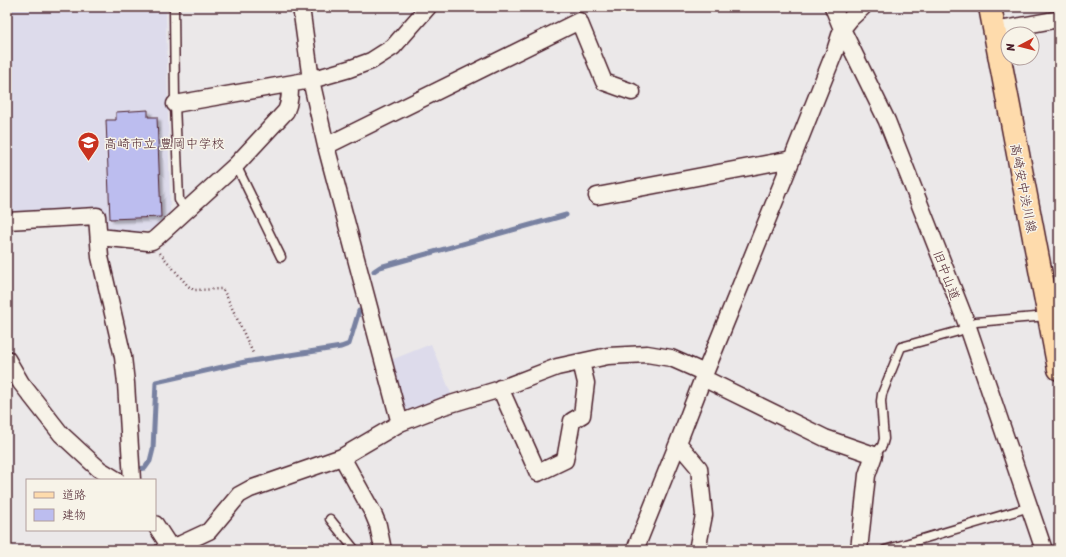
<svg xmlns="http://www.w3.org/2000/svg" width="1066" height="557" font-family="Sriracha,'Klee One',sans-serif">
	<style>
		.built { fill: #dddbeb }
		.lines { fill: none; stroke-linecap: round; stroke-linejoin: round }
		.stream { stroke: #7881a1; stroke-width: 5 }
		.building { fill: #bcbdef; stroke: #4a1f2b; filter: url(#shadow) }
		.service-casing { stroke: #4a1f2b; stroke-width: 11 }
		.minor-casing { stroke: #4a1f2b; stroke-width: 19 }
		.primary-casing { stroke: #4a1f2b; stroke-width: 25 }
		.path { stroke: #4a1f2b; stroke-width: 2.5; stroke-dasharray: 1 3; stroke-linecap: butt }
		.service { stroke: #f7f3e8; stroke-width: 8 }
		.minor { stroke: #f7f3e8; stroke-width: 16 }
		.primary { stroke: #fedbac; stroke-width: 22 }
		.labels { text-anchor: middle; stroke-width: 3; stroke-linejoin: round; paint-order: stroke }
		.poi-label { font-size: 13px; fill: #4a1f2b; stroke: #f7f3e8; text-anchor: start }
		.street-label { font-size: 13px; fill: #4a1f2b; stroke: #f7f3e8 }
	</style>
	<defs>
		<filter id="shadow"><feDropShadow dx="3.5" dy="3.5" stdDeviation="1" flood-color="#0004"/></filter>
	</defs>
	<rect width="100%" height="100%" fill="#ebe8e9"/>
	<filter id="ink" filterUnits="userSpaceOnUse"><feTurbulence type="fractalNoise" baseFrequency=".025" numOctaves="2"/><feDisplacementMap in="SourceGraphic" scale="8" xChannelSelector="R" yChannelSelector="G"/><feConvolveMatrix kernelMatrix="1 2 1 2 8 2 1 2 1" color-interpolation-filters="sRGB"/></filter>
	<g filter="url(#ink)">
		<!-- built -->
		<path class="built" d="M7,7H166L170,212L152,230L132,233L108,230L105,211L7,217Z
			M431,344L452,396L415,407L408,410L403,407L391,360Z"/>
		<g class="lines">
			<!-- stream -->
			<path class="stream" d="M374,271L380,267L566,215
				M138,469L145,468L150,461L153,449L156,382L245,362L341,347L349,344L359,311"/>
		</g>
		<!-- building -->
		<path class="building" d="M148,110V117H157L161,217L110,219L106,120H116V112Z"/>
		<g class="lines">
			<defs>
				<path id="service" d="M174,7L175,104L179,200L186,210
					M236,165L281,257
					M874,455L882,446L884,439L881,401L882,394L901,347L959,331L976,322L1048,316
					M330,519L355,550
					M885,550L1030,507"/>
				<path id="minor" d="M301,7L311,80L326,146L398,416L400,423
					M833,7L842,29L887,121L968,327L1044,550
					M994,31L1059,19
					M175,104L311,80L349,69L371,61L393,47L428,7
					M326,146L579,21L604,82L632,92
					M597,196L792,159
					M7,221L97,216L100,257L123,357L126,383L132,480
					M99,237L148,242L152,241L156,238L236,165L286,111C290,102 290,94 290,84
					M7,359L21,383L61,434L99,469L117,480
					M703,378L825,438L874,455L867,475L859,550
					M500,388L538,473L565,460L572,421L582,415L586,383L581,362
					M678,443L699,468L704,515L697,550
					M342,457L373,513L378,525L383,550
					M155,524L172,550
					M163,550L181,544L209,531L239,495L250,489L342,457L400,423L444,406L497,390L557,367L608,356L647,354L671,358L705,373
					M635,550L678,443L703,378L792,159L835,51L842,29L851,18L863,7"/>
				<path id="primary" d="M990,7L1059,369"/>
			</defs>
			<!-- service casing -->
			<use href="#service" class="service-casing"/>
			<!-- minor casing -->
			<use href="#minor" class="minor-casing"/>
			<!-- primary casing -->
			<use href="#primary" class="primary-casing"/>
			<!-- path -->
			<path class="path" d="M160,253L188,286L194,290L222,289L226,295L253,353"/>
			<!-- service -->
			<use href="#service" class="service"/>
			<!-- minor -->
			<use href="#minor" class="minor"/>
			<!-- primary -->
			<use href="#primary" class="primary"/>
		</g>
	</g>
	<!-- icons -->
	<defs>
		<symbol id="school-pin" viewBox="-11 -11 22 30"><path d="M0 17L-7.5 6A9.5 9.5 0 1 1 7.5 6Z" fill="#c8321e" stroke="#f7f3e8"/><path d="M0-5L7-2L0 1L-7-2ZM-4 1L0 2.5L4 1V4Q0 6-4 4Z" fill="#fff"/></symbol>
	</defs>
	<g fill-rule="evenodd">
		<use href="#school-pin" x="76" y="130" width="25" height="34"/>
	</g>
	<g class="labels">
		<!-- poi labels -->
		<g class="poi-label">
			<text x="104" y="148">高崎市立 豊岡中学校</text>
		</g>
		<!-- street labels -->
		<g class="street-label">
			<text transform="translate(1024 188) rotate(79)" y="5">高崎安中渋川線</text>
			<text transform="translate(947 275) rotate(69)" y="5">旧中山道</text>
		</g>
	</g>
	<!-- margin -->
	<rect width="1066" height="557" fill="none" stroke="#f7f3e8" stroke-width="24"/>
	<rect x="12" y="12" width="1042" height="533" fill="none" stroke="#4a1f2b" stroke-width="1.5" filter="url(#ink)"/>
	<!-- legend -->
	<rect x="26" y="479" width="130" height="52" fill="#f7f3e8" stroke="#b29e9c"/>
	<rect x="34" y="492" width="20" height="6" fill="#fedbac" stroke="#b29e9c"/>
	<text x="62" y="499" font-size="12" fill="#4a1f2b">道路</text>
	<rect x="34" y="509" width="20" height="12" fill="#bcbdef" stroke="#b29e9c"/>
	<text x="62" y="519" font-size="12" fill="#4a1f2b">建物</text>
	<!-- north arrow -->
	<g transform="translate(1020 46) rotate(263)"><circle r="19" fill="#f7f3e8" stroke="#b29e9c"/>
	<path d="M0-3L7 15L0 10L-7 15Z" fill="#c8321e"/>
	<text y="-6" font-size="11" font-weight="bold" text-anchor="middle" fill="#4a1f2b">N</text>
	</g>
</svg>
